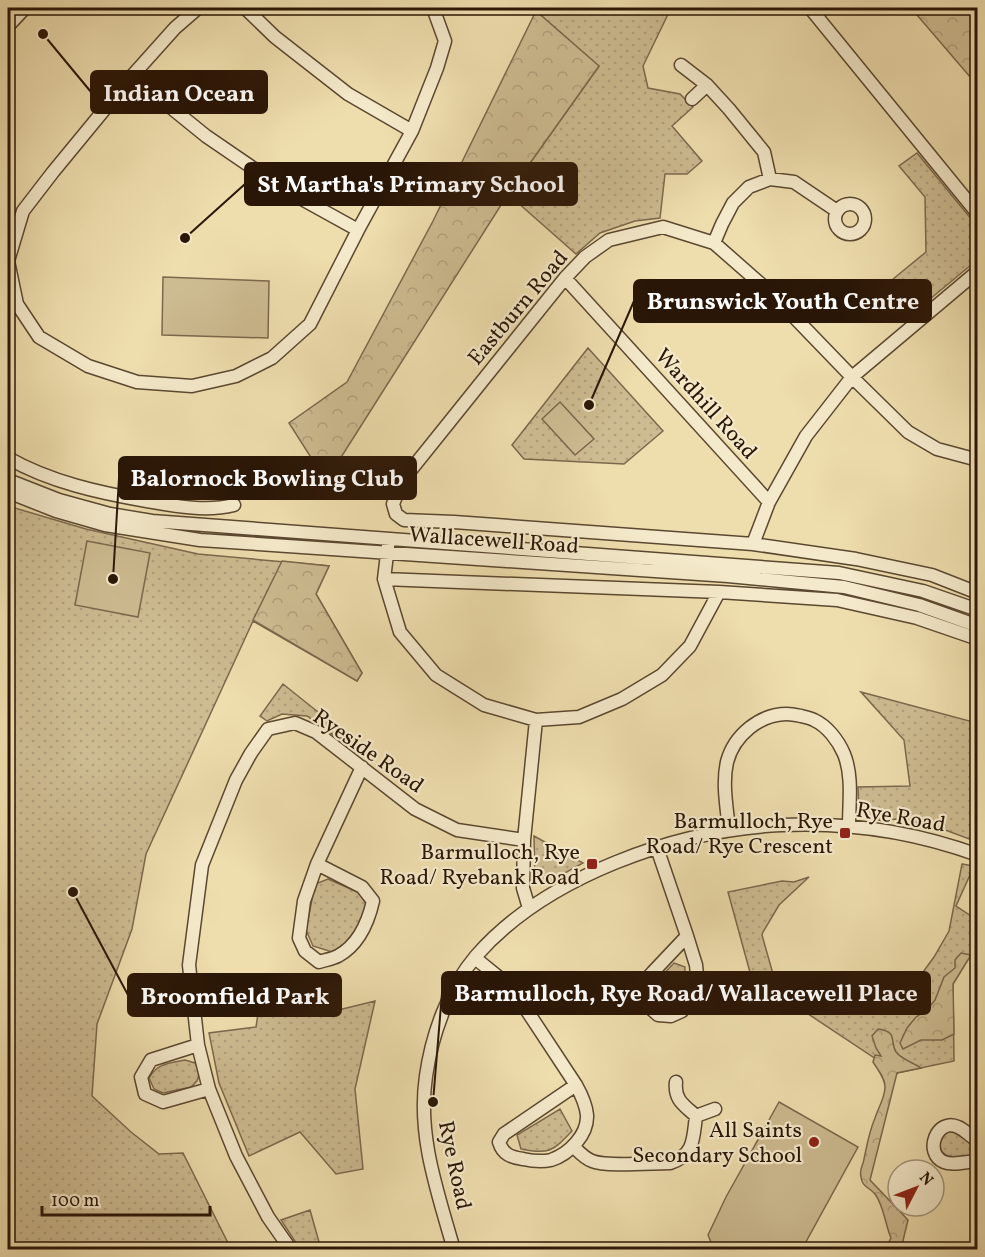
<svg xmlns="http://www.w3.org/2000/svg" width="985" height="1257" font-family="Vollkorn,serif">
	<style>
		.grass { fill: url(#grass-dots); stroke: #7c684c; stroke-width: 1.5 }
		.forest { fill: url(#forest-crowns); stroke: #7c684c; stroke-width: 1.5 }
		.pitch { fill: #cdbb91; stroke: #7c684c; stroke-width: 1.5 }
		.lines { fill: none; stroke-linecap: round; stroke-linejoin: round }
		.minor-casing { stroke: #5b4830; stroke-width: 15 }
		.minor { stroke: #f4e9ca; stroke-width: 12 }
		.poi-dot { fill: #8f2418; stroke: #f4e9ca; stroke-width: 2 }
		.labels { text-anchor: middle; stroke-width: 4.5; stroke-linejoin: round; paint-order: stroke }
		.street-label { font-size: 22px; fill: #2a1606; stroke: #f4e9ca }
		.poi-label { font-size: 22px; fill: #2a1606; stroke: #f4e9ca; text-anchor: end }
		.leader { fill: none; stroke: #2a1606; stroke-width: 2 }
		.callout-dot { fill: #2a1606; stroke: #f4e9ca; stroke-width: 2 }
		.callout { fill: #2a1606; stroke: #2a1606; stroke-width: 2 }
		.callout-label { font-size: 24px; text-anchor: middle; font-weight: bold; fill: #fff }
	</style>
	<defs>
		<pattern id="grass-dots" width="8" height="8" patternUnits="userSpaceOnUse" patternTransform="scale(1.5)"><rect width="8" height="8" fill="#cdbb91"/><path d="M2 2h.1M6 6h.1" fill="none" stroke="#b0a07c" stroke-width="1.8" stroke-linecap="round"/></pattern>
		<pattern id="forest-crowns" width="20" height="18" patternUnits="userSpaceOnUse" patternTransform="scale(1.5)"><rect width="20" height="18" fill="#cdbb91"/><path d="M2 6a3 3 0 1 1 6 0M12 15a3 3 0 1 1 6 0" fill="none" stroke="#b0a07c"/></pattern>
	</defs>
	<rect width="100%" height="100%" fill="#eeddad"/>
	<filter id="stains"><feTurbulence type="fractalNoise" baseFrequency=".00333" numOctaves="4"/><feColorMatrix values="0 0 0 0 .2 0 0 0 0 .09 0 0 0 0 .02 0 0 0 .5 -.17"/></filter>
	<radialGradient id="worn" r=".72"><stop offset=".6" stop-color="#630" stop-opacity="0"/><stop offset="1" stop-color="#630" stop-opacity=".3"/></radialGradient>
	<!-- grass -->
	<path class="grass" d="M539,8H671L643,66L648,88L680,94L693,107L672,126L702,161L687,174H665L660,218L635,221L600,233L576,254L508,194L599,66L536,11Z
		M917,153L977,226V260L918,309L893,279L926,252L925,197L899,166Z
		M588,348L663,431L624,464L524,459L512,445Z
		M8,506L86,529L198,554L329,566L316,594L362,673L357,681L253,621L146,854L132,929L97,1024L92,1096L131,1132L159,1154L183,1153L231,1249H8Z
		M283,684L343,732L338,738L307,716L282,714L267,721L260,716Z
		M861,692L977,723V842L932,825L896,819L884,821L867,818L859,810L858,787L910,786L904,740Z
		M534,836L583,863L545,884L535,878Z
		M962,864L974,866L956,906L977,920L978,943L953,984L954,1061L897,1073L751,976L728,892L782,881L794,882L809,877L779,905L763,932L762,935L773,974L804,996L807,986L899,1005L934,957L949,931Z
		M328,879L360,893L366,904V916L346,943L332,952L313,946L306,930L315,884Z
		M260,1000L314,1016L375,1001L355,1089L363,1169L336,1174L300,1132L249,1156L219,1083L209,1033L256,1027Z
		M185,1060L195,1063L200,1071L197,1081L191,1087L163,1093L154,1089L149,1078C157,1063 170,1063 185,1060Z
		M560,1109L572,1131C553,1151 549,1155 521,1149L517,1135Z
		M948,1131H957L977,1146V1157C966,1158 939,1163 940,1143C940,1137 944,1135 948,1131Z
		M310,1210L321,1249H300L281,1220Z"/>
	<!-- forest -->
	<path class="forest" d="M911,8H971L977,19V85Z
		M536,11L599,66L508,194L326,481L289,423L347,382L433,221Z
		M282,561L329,566L316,594L362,673L357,681L253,620Z
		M961,953L971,955L953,984L954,1034L942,1040H921L903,1049L900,1043L907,1028L916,1017L927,1010L935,1000L944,977L955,968V960Z
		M674,963L685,967L684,990L681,1001L670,1006L659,1003L654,992L657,981Z
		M878,1029C899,1032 889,1041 896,1052C901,1059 914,1063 921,1068L897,1073L870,1180L908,1220L901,1249H885L891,1238C885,1224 884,1206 875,1194C869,1187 862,1187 861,1177C859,1169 863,1166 864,1159C867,1145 869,1132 875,1118C878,1108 885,1098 885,1087C885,1078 878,1070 873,1062L875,1055L881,1056L876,1048L872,1036Z"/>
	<!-- pitch -->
	<path class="pitch" d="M163,277L269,281L268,338L162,335Z
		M560,402L594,439L575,455L542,419Z
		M87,541L150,553L138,617L75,605Z
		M779,1102L858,1147L802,1249H714L708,1235L726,1197Z"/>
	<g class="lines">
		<defs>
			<path id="minor" d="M198,8L175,28L132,76L53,172L23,211L8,261L17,304L39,337L88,366L137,382L192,386L236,376L272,358L310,324L358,230L412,131L437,68L445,41L433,8
				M245,8L275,37L348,94L412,131
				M810,8L978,214
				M8,26L25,8
				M681,65L707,85L729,109L764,152L770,179
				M132,76L206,136L282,188L358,230
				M692,99L707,85
				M835 219a15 15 0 1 1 30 0a15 15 0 1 1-30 0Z
				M714,243L722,224L733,203L749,187L770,179L794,182L837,211
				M565,278L769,502
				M8,458C50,482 100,493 147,501C175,506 206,512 234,505
				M978,460L937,449L908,432L852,377L771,293L714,243L663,227L609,240L585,257L565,278L402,481L393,504L396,514L404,520L454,522L753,544L856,559L932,575L978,593
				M8,480L59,500L110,514L152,521L839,573L923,591L978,610
				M8,492L56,511L105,525L200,540L728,576L844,587L919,605L978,626
				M753,544L769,502L806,436L852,377L978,271
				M388,546L384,579L400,632L436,675L484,705L536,720L579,717L622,699L662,675L690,646L719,592
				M384,579L719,592L837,600L917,618L978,639
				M729,830C727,808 722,784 727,762C734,735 760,714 787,714C791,714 796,715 801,716C805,717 810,718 814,720C827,726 838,740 844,754C853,776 849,803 849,826
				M657,848L687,936L696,965L697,975L691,994L682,1011L671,1016L658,1015L647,1005L644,998L643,989L646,980L653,972L687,936
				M317,864L362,887L373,901C368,923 358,945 338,956C332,959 325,960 319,962L305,951L299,938L304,901L317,864L362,767
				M529,908L523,888L524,840L536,720
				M475,958L507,984L514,991L576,1085C581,1094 586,1104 587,1115C588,1135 569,1154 551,1160C542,1162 532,1161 523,1159C511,1157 503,1155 499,1142L504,1134L576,1085
				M198,1045L151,1060L141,1077L145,1094L163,1102L209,1089
				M676,1082C674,1100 684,1105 696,1116L715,1109
				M978,1141C971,1137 965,1130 958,1127C937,1117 923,1153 944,1162C953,1166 968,1161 978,1161
				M573,1146C579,1152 584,1158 592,1161C606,1167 652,1163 670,1163C695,1155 693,1138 696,1116
				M291,1250L268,1217L236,1156L209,1089L198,1045L189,965L202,865L236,780L251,753L268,729L295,723L316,732L415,809L457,830L524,840
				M454,1250C438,1193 417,1136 426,1076C432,1034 448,989 476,956C546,876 677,830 781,825C847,822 915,832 978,855"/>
		</defs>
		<!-- minor casing -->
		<use href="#minor" class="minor-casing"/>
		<!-- minor -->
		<use href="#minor" class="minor"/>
	</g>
	<!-- markers -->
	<g class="poi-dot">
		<rect x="839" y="827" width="12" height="12" rx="3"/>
		<rect x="586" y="858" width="12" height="12" rx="3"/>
		<circle cx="814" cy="1142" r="6"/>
	</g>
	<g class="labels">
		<!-- street labels -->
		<g class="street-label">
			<text transform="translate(517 307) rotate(-50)" y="8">Eastburn Road</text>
			<text transform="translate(707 403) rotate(48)" y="8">Wardhill Road</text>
			<text transform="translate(494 539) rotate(4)" y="8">Wallacewell Road</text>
			<text transform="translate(369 750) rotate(35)" y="8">Ryeside Road</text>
			<text transform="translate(901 816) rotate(10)" y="8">Rye Road</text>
			<text transform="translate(456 1165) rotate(78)" y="8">Rye Road</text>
		</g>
		<!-- poi labels -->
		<g class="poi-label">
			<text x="833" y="828">Barmulloch, Rye<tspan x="833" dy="25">Road/ Rye Crescent</tspan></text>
			<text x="580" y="859">Barmulloch, Rye<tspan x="580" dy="25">Road/ Ryebank Road</tspan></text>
			<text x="802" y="1137">All Saints<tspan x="802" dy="25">Secondary School</tspan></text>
		</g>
	</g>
	<!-- callouts -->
	<path class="leader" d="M43 34L91 92M185 238L245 184M589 405L634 301M113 579L119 478M433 1102L442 993M73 892L128 995"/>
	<g class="callout-dot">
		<circle cx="43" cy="34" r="6"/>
		<circle cx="185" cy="238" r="6"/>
		<circle cx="589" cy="405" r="6"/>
		<circle cx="113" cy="579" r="6"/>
		<circle cx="433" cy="1102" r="6"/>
		<circle cx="73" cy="892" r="6"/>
	</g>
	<g class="callout">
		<rect x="91" y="71" width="176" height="42" rx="6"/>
		<rect x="245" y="163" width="332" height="42" rx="6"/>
		<rect x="634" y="280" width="297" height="42" rx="6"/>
		<rect x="119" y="457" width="297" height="42" rx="6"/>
		<rect x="442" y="972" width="488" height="42" rx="6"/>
		<rect x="128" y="974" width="213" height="42" rx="6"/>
	</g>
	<g class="callout-label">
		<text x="179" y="101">Indian Ocean</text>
		<text x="411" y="192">St Martha's Primary School</text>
		<text x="783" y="309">Brunswick Youth Centre</text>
		<text x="267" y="486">Balornock Bowling Club</text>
		<text x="686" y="1001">Barmulloch, Rye Road/ Wallacewell Place</text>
		<text x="235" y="1004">Broomfield Park</text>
	</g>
	<!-- margin -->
	<rect width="985" height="1257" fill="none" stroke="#eeddad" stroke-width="30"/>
	<rect x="9" y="9" width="967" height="1239" fill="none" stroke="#2a1606" stroke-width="3"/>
	<rect x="15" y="15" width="955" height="1227" fill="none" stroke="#2a1606" stroke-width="1.5"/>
	<!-- north arrow -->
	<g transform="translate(916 1188) rotate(48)"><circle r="28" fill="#f4e9ca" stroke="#a3957c" stroke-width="1.5"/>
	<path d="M0-4.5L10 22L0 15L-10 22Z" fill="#8f2418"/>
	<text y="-9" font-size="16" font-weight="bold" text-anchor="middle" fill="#2a1606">N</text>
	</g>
	<!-- scale -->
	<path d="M42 1206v9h168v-9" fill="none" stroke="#2a1606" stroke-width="3"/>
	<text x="51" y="1206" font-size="18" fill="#2a1606" stroke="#f4e9ca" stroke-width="4.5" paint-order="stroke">100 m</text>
	<rect width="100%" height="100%" filter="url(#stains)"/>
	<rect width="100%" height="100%" fill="url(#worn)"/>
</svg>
